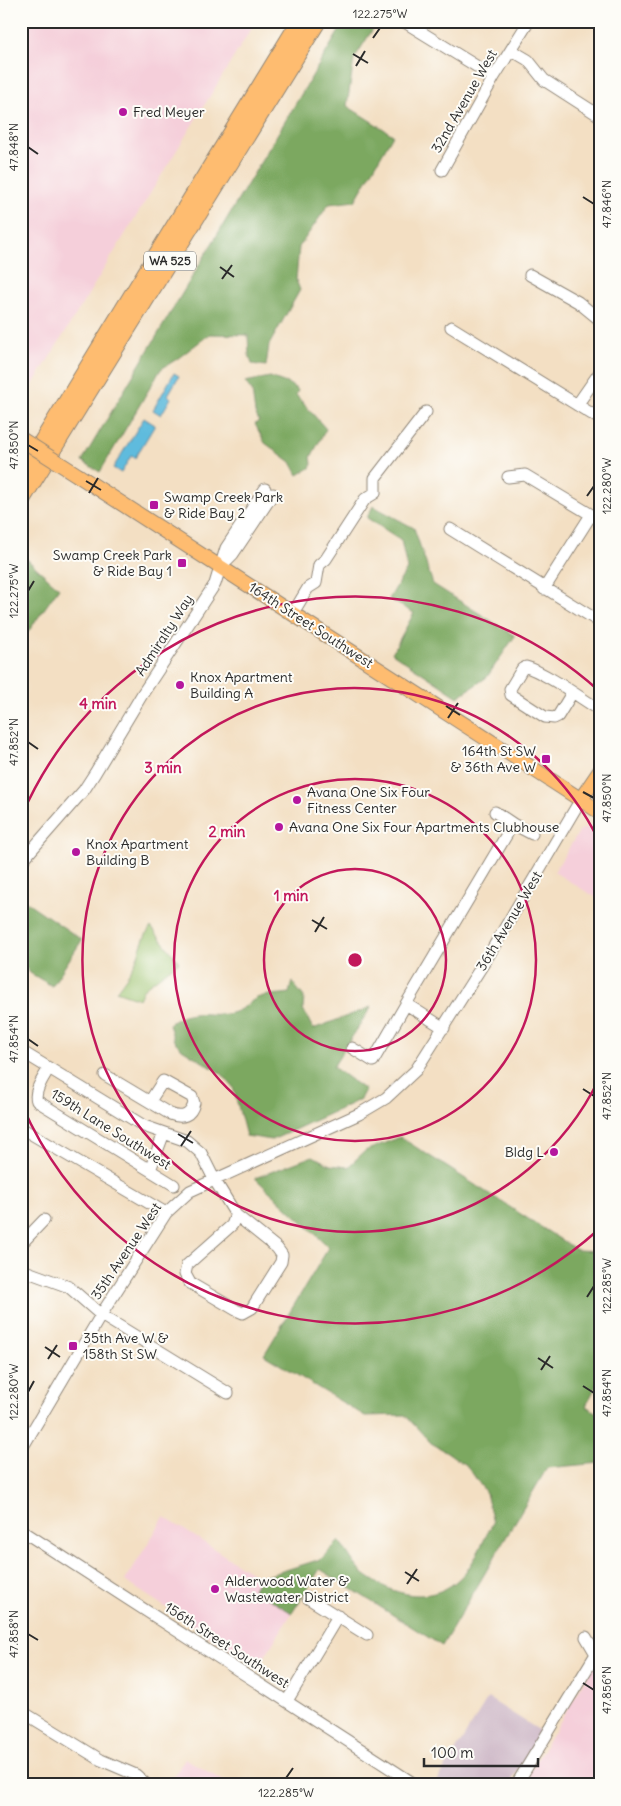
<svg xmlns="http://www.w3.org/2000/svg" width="621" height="1806" font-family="Delius,sans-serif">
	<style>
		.built { fill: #f5cfda }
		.industrial { fill: #d1bdcb }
		.green { fill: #9ac26d; stroke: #62764c }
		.forest { fill: #7ba860; stroke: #536a46 }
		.water { fill: #5fbbdd; stroke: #457384 }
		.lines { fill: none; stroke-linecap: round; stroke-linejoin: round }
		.minor-casing { stroke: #8f8577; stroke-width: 13 }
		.major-casing { stroke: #8f8577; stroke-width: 16 }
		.highway-casing { stroke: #8f8577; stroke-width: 18 }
		.minor { stroke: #fff; stroke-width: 11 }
		.major { stroke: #febc70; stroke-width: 14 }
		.highway { stroke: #febc70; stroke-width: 16 }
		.major-bridge-casing { stroke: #8f8577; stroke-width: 16; stroke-linecap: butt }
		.major-bridge { stroke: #febc70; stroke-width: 14 }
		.ticks { fill: none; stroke: #2b2b2b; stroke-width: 2 }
		.ring { fill: none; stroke: #c2185b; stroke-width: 2.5 }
		.poi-dot { fill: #b5179e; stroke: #fdfcf7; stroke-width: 2 }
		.labels { text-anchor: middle; stroke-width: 4; stroke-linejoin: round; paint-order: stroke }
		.shield { fill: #fdfcf7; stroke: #6a6a68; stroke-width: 1 }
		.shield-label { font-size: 12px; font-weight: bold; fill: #2b2b2b }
		.street-label { font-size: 14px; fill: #2b2b2b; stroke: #fdfcf7 }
		.poi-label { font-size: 14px; fill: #2b2b2b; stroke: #fdfcf7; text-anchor: start }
		.centre { fill: #c2185b; stroke: #fdfcf7; stroke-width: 2.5 }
		.ring-label { font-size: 15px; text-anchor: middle; font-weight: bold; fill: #c2185b; stroke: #fdfcf7; stroke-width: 4; stroke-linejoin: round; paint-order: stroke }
		.neatline { fill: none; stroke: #2b2b2b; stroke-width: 2 }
		.ticks-label { font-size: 12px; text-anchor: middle; fill: #2b2b2b }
	</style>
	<rect width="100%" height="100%" fill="#fdfcf7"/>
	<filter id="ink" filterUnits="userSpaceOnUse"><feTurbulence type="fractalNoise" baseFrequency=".02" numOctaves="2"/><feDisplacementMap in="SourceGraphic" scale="10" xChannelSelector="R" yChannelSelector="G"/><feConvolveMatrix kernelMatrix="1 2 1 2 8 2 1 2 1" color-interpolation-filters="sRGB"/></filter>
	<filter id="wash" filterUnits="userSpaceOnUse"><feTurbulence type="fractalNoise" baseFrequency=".0096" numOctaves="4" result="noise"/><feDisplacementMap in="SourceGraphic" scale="20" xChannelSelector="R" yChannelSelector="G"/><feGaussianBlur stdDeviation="1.12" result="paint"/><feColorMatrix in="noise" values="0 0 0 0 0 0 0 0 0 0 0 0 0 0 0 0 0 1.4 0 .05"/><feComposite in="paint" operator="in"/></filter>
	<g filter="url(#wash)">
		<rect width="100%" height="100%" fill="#f3dfc3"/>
		<!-- built -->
		<path class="built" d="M21,21H256L21,404Z
			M593,826L600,830V900L554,872L580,830Z
			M164,1517L260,1578L253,1590L292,1613L258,1667L125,1581Z
			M600,1655V1785H522Z
			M185,1758L230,1785H169Z"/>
		<!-- industrial -->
		<path class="industrial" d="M488,1698L542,1732L509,1785H440L436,1783Z"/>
		<!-- green -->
		<path class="green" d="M151,927L179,962L144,988L139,999L116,991C124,980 133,969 138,956C141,946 144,936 151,927Z"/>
		<!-- forest -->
		<path class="forest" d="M345,21H378L354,59L347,106L393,135L355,201L329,204L299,247L296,280L300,290L269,345L266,366L252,364L249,355L248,335L210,334L177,359L161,369L100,472L82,461Z
			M270,377L289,384L298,390L296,395L326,429L311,457L312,464L310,468L298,475L291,462L265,443L255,424L259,421L255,413L252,391L245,382Z
			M373,506L414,528L433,584L515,636L487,677L458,697L392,653L414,613L389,599L407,569L401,540L367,518Z
			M21,554L59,588L21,642Z
			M21,898L82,940L52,986L30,973L21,962Z
			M292,982L304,997L303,1009L313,1029L371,1007L333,1067L365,1090L360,1099L353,1103L272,1140L246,1136L233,1087L222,1074L182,1049L174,1041L169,1024C196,1004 213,1021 237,1011C245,1008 250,1001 257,998C266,994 279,995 289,993Z
			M400,1137L577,1250L600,1251V1378L586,1406L600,1415V1463L547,1468L442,1646L320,1569L292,1613L253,1589L260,1578L321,1559L339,1541C347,1551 355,1567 365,1575C398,1599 439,1606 467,1570C478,1556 484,1538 493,1523L486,1493L468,1467L447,1452L431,1443L405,1415L365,1416L264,1355L329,1247L255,1178L313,1156L330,1165L348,1167L365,1151Z"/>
		<!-- water -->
		<path class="water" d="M174,373L179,376L168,395L171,398L161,415L153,410Z
			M144,418L155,425L135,458L131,456L121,473L113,468Z"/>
	</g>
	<g filter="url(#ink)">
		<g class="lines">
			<defs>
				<path id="minor" d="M403,21L494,77
					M511,50L528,60L544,80L600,116
					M442,170L494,77L529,21
					M530,275L578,302L600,320
					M451,327L600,419
					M577,405L600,372
					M508,477L525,475L600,520
					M450,529L600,622
					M222,565L233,554L273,494
					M544,589L591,515
					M293,613L308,588L316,583L319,565L326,559L365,499L375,493V478L426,412
					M572,693L558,716L554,718L545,717L511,695L510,689L522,669L526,667C545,672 582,699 600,710
					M513,824L532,834
					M21,862L84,790L95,773L143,693L215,584L226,548L265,489
					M444,1028L406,1004L513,824L495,812
					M352,1048L373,1061L406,1004
					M21,1051L144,1126L187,1141L201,1153L214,1179L236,1215L277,1248L282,1255L281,1262L252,1308L243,1313L236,1310L190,1283L185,1274L187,1265L232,1225L236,1215
					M49,1068C44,1077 33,1091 37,1101L174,1185
					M105,1075L170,1114C182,1119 191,1116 194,1103L192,1097L163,1081L150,1101
					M21,1128L166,1213
					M150,1170L164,1133
					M21,1244L44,1220
					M21,1267L25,1271L69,1287L101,1315L228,1393
					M21,1450L101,1315L166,1213L190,1191L359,1114L386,1098L416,1070L487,958L581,799
					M21,1530L416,1785
					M308,1598L367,1635
					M287,1701L338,1616
					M21,1711L101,1760L136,1775L147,1785
					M516,1785L596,1654L586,1637"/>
				<path id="major" d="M79,476L600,812
					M581,799L600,771"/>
				<path id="highway" d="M21,476L300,21
					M21,501L318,21"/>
			</defs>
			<!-- minor casing -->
			<use href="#minor" class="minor-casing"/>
			<!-- major casing -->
			<use href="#major" class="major-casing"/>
			<!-- highway casing -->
			<use href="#highway" class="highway-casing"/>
			<!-- minor -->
			<use href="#minor" class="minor"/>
			<!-- major -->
			<use href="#major" class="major"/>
			<!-- highway -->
			<use href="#highway" class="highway"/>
			<defs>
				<path id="major-bridge" d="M21,439L79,476"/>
			</defs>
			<!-- major-bridge casing -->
			<use href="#major-bridge" class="major-bridge-casing"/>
			<!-- major-bridge -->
			<use href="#major-bridge" class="major-bridge"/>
		</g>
	</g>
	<!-- ticks -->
	<path class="ticks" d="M373,38L380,28M353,54L368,63M356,66L365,51M28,147L38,154M583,197L594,204M220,267L234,277M222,279L232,265M28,445L38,451M86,481L101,490M89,493L98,478M587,496L594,486M28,591L34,581M446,706L460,715M448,718L458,703M28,742L38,749M583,792L594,798M312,920L327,929M315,932L324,917M28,1039L38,1046M583,1089L594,1096M178,1134L193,1143M181,1146L191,1131M587,1297L594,1286M45,1347L60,1357M538,1358L553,1368M48,1359L57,1345M541,1370L550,1356M583,1386L594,1393M28,1392L34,1381M405,1572L419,1581M407,1584L417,1569M28,1634L38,1640M583,1683L594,1690M286,1778L293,1768"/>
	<!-- distance rings -->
	<g class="ring">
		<circle cx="355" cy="960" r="91"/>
		<circle cx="355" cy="960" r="181"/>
		<path d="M599 1079A272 272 0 1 1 599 841"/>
		<path d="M598 1230A363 363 0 0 1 22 1105M22 815A363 363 0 0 1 598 690"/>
	</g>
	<!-- markers -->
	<g class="poi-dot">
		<circle cx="123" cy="112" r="5"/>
		<rect x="149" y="500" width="10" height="10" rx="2.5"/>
		<rect x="177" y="558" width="10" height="10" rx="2.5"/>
		<circle cx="180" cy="685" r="5"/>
		<rect x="541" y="754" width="10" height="10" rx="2.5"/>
		<circle cx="297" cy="800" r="5"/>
		<circle cx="279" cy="827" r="5"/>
		<circle cx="76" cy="852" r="5"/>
		<circle cx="554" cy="1152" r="5"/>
		<rect x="68" y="1341" width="10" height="10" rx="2.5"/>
		<circle cx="215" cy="1589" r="5"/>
	</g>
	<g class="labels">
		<!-- shield labels -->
		<rect class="shield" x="144" y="251.5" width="52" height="19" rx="4"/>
		<g class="shield-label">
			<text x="170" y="265">WA 525</text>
		</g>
		<!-- street labels -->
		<g class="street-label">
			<text transform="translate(464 101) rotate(-60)" y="5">32nd Avenue West</text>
			<text transform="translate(311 625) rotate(33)" y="5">164th Street Southwest</text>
			<text transform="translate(164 635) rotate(-57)" y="5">Admiralty Way</text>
			<text transform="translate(509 921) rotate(-59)" y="5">36th Avenue West</text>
			<text transform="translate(111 1129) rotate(32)" y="5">159th Lane Southwest</text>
			<text transform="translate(126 1251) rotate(-56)" y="5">35th Avenue West</text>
			<text transform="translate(227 1645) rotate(33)" y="5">156th Street Southwest</text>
		</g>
		<!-- poi labels -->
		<g class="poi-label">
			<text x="133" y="117">Fred Meyer</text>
			<text x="164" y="502">Swamp Creek Park<tspan x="164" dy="16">&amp; Ride Bay 2</tspan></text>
			<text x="172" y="560" text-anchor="end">Swamp Creek Park<tspan x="172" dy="16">&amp; Ride Bay 1</tspan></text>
			<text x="190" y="682">Knox Apartment<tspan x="190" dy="16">Building A</tspan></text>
			<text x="536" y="756" text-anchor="end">164th St SW<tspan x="536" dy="16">&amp; 36th Ave W</tspan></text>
			<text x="307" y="797">Avana One Six Four<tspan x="307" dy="16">Fitness Center</tspan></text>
			<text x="289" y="832">Avana One Six Four Apartments Clubhouse</text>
			<text x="86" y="849">Knox Apartment<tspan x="86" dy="16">Building B</tspan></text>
			<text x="544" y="1157" text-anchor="end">Bldg L</text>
			<text x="83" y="1343">35th Ave W &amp;<tspan x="83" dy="16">158th St SW</tspan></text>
			<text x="225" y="1586">Alderwood Water &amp;<tspan x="225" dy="16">Wastewater District</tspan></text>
		</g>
	</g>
	<circle cx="355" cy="960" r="8" class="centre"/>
	<g class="ring-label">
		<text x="98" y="709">4 min</text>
		<text x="163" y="773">3 min</text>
		<text x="227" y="837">2 min</text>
		<text x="291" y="901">1 min</text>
	</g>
	<!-- margin -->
	<rect width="621" height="1806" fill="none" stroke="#fdfcf7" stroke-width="55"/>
	<!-- scale -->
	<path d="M424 1758v8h114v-8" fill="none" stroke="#2b2b2b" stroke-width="2.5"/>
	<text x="431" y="1758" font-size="15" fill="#2b2b2b" stroke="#fdfcf7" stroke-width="4" paint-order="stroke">100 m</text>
	<rect x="28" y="28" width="566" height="1750" class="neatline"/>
	<g class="ticks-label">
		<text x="380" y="18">122.275°W</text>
		<text transform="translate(14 147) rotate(-90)" y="4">47.848°N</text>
		<text transform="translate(607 204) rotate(-90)" y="4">47.846°N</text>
		<text transform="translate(14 445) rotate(-90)" y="4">47.850°N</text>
		<text transform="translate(607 486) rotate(-90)" y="4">122.280°W</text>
		<text transform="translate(14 591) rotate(-90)" y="4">122.275°W</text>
		<text transform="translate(14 742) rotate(-90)" y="4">47.852°N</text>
		<text transform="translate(607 798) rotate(-90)" y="4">47.850°N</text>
		<text transform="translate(14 1039) rotate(-90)" y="4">47.854°N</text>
		<text transform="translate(607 1096) rotate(-90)" y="4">47.852°N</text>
		<text transform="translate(607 1286) rotate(-90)" y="4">122.285°W</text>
		<text transform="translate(14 1392) rotate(-90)" y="4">122.280°W</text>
		<text transform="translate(607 1393) rotate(-90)" y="4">47.854°N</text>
		<text transform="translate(14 1634) rotate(-90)" y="4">47.858°N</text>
		<text transform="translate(607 1690) rotate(-90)" y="4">47.856°N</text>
		<text x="286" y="1797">122.285°W</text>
	</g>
</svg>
